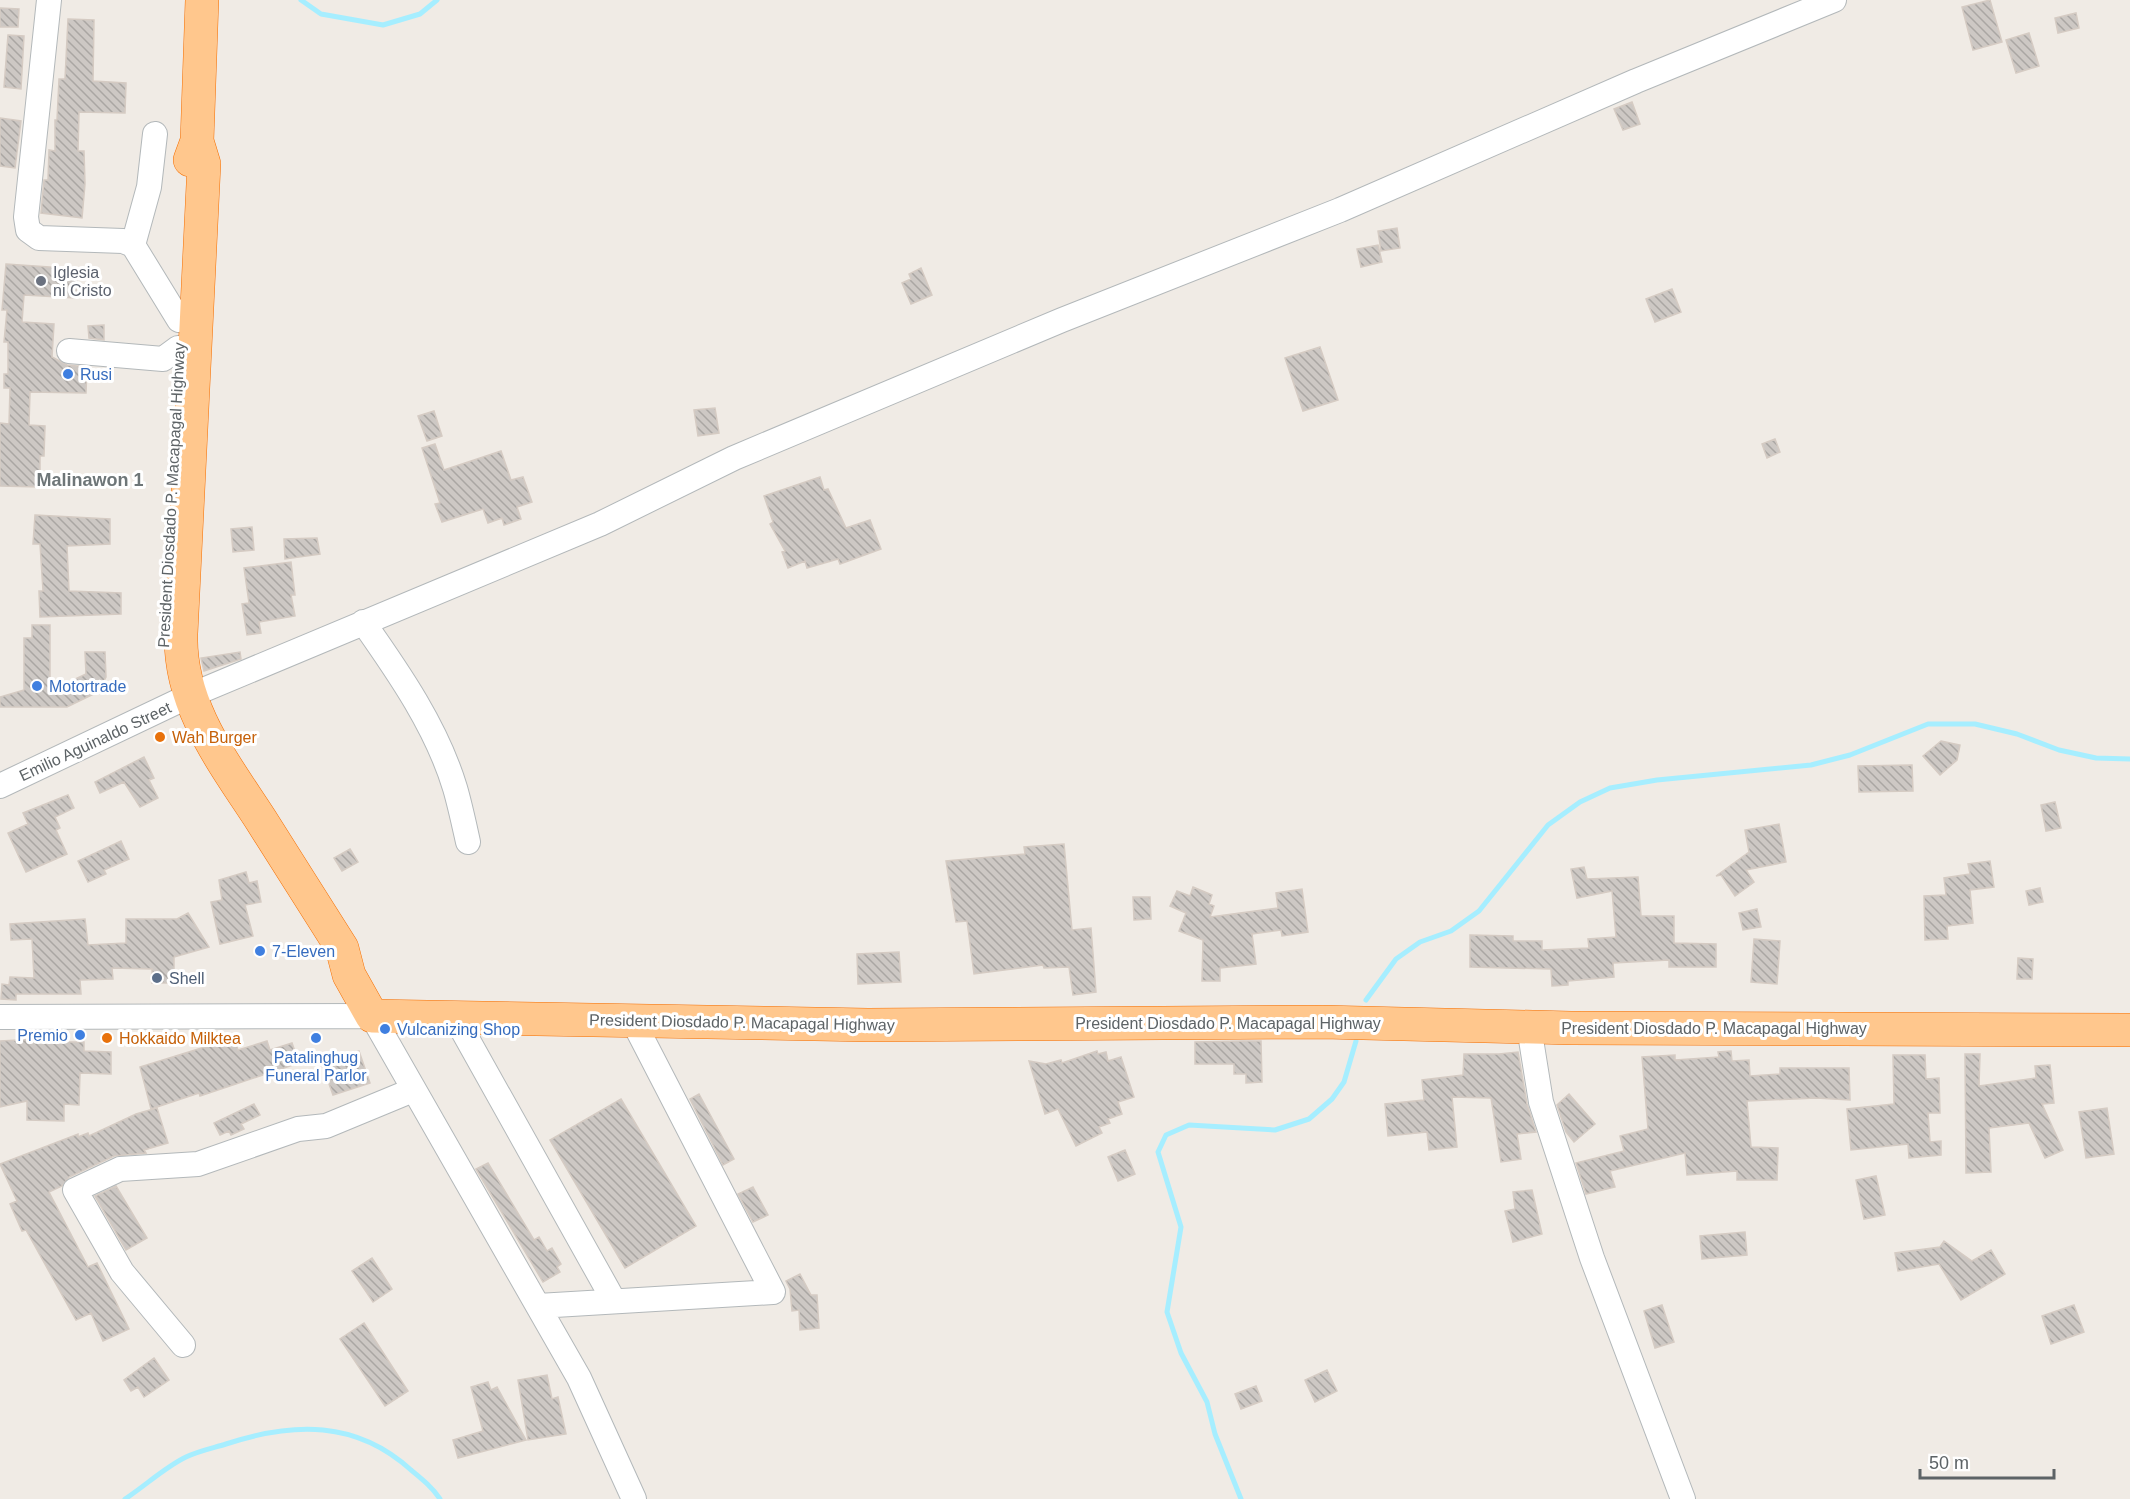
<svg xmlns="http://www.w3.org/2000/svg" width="2130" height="1499" font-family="Arial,sans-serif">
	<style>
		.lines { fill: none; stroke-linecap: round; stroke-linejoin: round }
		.stream { stroke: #a6eeff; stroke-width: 5 }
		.building { fill: url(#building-back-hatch); stroke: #d5cbc3; stroke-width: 1.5 }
		.minor-casing { stroke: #b3b8ba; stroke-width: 26 }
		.highway-casing { stroke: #f56e00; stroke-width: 34 }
		.minor { stroke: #fff; stroke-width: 24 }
		.highway { stroke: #ffc78d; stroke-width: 33 }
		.worship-dot { fill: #6b7280; stroke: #fff; stroke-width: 2 }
		.shop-dot { fill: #3f7fe0; stroke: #fff; stroke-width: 2 }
		.food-dot { fill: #e8710a; stroke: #fff; stroke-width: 2 }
		.service-dot { fill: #5c6f8a; stroke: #fff; stroke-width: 2 }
		.labels { text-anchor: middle; stroke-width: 6; stroke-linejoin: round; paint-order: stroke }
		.worship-label { font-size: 16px; fill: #5b616d; stroke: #fff; text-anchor: start }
		.shop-label { font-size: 16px; fill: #366cbe; stroke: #fff; text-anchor: start }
		.street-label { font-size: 16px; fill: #5d6366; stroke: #fff }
		.food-label { font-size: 16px; fill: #c56008; stroke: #fff; text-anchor: start }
		.service-label { font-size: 16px; fill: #4e5e75; stroke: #fff; text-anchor: start }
		.neighbourhood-label { font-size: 18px; font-weight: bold; fill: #6e7678; stroke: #fff }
	</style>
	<defs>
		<pattern id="building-back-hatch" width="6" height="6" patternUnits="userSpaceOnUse" patternTransform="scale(1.5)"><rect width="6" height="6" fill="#cdc8c4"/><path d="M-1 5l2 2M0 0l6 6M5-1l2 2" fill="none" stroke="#aaa6a3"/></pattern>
	</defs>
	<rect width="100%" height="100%" fill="#f0ebe5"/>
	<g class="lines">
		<!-- stream -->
		<path class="stream" d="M301,0L321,14L383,25L420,14L437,0
			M1366,1000L1396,959L1420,942L1451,931L1479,911L1548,825L1580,802L1610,788L1657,780L1811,765L1850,755L1928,724H1975L2017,734L2059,750L2096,758L2130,759
			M125,1499C145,1486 165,1467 186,1457C198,1451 213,1448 226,1444C293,1422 356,1420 411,1470C422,1479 432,1487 440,1499
			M1241,1499L1215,1434L1207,1402L1181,1353L1167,1312L1181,1227L1158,1152L1166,1135L1189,1125L1275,1130L1309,1119L1332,1099L1344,1082L1356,1041"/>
	</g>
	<!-- building -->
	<path class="building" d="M1990,0L2002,42L1973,50L1962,7Z
		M0,8L19,9L18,27H0Z
		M2076,13L2079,28L2058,33L2055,18Z
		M68,19L94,20L93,81L126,83L125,113L79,112L78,151H84L85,184L82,218L41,213L44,180H48L49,150L55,151V120H57L59,79H65Z
		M2029,33L2039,66L2016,73L2006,40Z
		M8,35L24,36L21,89L4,87Z
		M1632,102L1640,124L1623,130L1614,109Z
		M0,118L21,121L15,168L0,166Z
		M1397,228L1400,248L1381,251L1378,231Z
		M1378,245L1382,262L1361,267L1357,249Z
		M6,264L78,269L76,298L24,295L22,322L54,324L52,357L67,365L87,367L86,393L30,392L29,425L45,426L44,456H40V487L0,486V423L9,424L10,388H4V374H8V342H4L7,310H2Z
		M921,268L932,295L911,304L902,283L911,279L909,274Z
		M1672,289L1681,312L1655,322L1646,299Z
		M104,325V340L89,338L88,326Z
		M1320,347L1338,400L1303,411L1285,358Z
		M715,408L719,433L698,436L694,410Z
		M434,411L442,436L427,441L418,416Z
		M1775,439L1780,452L1767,458L1762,444Z
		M435,444L444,470L501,451L511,480L523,477L532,502L517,507L521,519L504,525L502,518L488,523L483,509L442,522L435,504L440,503L422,448Z
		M820,477L824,490L828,489L846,528L870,520L881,549L840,564L838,559L807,568L805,561L788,568L782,552L785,551L770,524L773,522L764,496Z
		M35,515L110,519V544L67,546L69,591L121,593V614L40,617L39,591H43L40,544H33Z
		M252,527L254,550L233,552L231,529Z
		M317,538L320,554L285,559L284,539Z
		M291,562L295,595H291L295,616L259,622L261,633L247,635L242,604L249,603L244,568Z
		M32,625H50V691L86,674L85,652H105L106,677L98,692L67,707H0V697L24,690V638H32Z
		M240,652L241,659L204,671L201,658Z
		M1941,741L1960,745L1957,760L1940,775L1923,756Z
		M144,757L154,778L149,780L158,798L140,807L124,782L100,793L95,782Z
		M1912,765L1913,791L1859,792L1858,766Z
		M68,795L74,808L55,817L60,828L56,830L67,854L26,872L8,833L28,824L23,813Z
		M2055,802L2061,828L2046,831L2041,805Z
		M1779,824L1786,862L1746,870L1754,882L1735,896L1721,875L1716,876L1749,852L1745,830Z
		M121,841L129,859L104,870L106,874L88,882L78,861Z
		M1064,844L1072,930L1091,928L1096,992L1073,995L1069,967L1044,968L1043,965L974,974L967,921L956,922L946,861L1025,854L1024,847Z
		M350,849L358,862L342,871L334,858Z
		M1990,861L1994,887L1970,890L1973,923L1947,926L1948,939L1925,940L1924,896L1946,895L1944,878L1970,874L1968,864Z
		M1584,867L1587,879L1638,877L1641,916H1674V943L1716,944V967H1669V960L1613,963L1614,977L1568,981V985L1552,986L1551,969L1470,967V935L1513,936V941H1542V950L1589,948L1588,939L1616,937L1612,891L1577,898L1571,869Z
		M246,872L249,883L257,881L261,902L245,905L253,936L220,944L211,902L222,900L219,880Z
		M1193,887L1212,895L1209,904L1214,906L1210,917L1278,908L1276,893L1302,889L1308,932L1282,936L1281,930L1252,934L1256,964L1220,968V981H1202L1203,940L1179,931L1186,913L1170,906L1177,891L1190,896Z
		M2040,888L2043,902L2029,905L2026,891Z
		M1133,897H1150L1151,919L1134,920Z
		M1757,909L1761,927L1743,930L1739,913Z
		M188,913L209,947L174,957V983H152V969L112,968L113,979L80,980L81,994H16V1000L1,999L2,984L9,985L10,977L34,978L32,939L11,940L10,924L85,919L88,945L126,943V919H177Z
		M1754,939L1780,941L1777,984L1751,982Z
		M899,952L901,982L858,984L857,954Z
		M2018,958L2033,959L2032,979H2017Z
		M234,1038L238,1050L267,1041L270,1050L292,1043L299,1063L200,1096L199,1093L151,1109L140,1067Z
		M36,1039V1042H84V1051L111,1052V1074L80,1073L79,1105L64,1104V1121L27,1120V1101L0,1107V1041Z
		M1244,1041H1261L1262,1082L1246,1083V1074H1234V1064H1195V1042Z
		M359,1051L370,1083L333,1095L322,1064Z
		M1097,1051L1098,1054L1106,1052L1108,1061L1121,1057L1134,1097L1118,1102L1122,1114L1108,1119L1110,1123L1099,1127L1102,1133L1076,1146L1058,1109L1045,1114L1029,1061L1046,1064L1061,1060L1062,1063Z
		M1731,1051L1732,1061L1749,1060L1750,1076L1780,1074V1068H1849L1850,1100L1816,1098L1747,1101L1751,1147L1778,1148L1777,1180H1737V1171L1687,1175L1685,1153L1610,1171L1615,1187L1586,1194L1576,1163L1624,1151L1620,1136L1648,1129L1642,1057L1675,1055V1060L1719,1057L1718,1052Z
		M1518,1052L1527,1104L1536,1132L1517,1134L1521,1159L1501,1162L1491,1098L1452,1097L1457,1147L1429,1150L1427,1132L1388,1136L1385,1104L1424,1100L1422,1080L1463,1075L1464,1054H1499Z
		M1965,1054H1980L1979,1086L2036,1078L2035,1066L2050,1065L2054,1103L2042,1104L2063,1150L2045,1158L2029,1123L1989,1128L1991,1172L1966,1173Z
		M1893,1055H1925L1926,1079L1939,1078L1940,1113H1928L1930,1142L1941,1141V1155L1909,1158L1908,1144L1851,1150L1847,1109L1894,1104Z
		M699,1094L734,1159L723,1165L690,1099Z
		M1569,1094L1595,1124L1574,1142L1566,1132L1557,1105Z
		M621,1099L696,1226L625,1268L550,1140Z
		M254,1104L260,1115L241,1124L244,1129L231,1135L229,1131L220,1135L214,1123Z
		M157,1108L168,1143L144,1150L146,1153L114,1156L69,1177L62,1186L49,1192L88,1267L97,1263L129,1329L103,1341L91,1313L76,1320L26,1230L22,1231L10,1204L17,1201L0,1164L78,1134V1137L88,1133L89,1136L136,1114Z
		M2107,1108L2114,1154L2086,1158L2079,1112Z
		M1125,1150L1135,1174L1118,1181L1108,1157Z
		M488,1163L534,1240L539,1237L547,1251L552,1248L561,1264L557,1267L560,1272L543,1282L476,1169Z
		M1876,1176L1885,1215L1864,1219L1856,1180Z
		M116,1186L147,1238L126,1250L95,1196Z
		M753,1187L768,1215L753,1222L738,1194Z
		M1532,1190L1542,1234L1513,1242L1505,1211L1515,1209L1513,1192Z
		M1745,1232L1747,1255L1702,1259L1700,1236Z
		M1944,1241L1972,1261L1991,1250L2005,1274L1961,1300L1939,1264L1898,1271L1895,1253L1940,1247Z
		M372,1258L392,1289L373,1302L352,1271Z
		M800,1274L811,1295H817L819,1328L800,1330L799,1310L792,1311L790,1289L786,1281Z
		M1662,1305L1674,1342L1655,1348L1644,1311Z
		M2074,1305L2084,1332L2051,1344L2042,1316Z
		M364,1323L408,1391L385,1406L340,1339Z
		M154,1358L169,1380L144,1397L138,1387L131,1391L124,1380Z
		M1327,1370L1337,1391L1315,1402L1305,1380Z
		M547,1375L552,1399L558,1397L566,1434L528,1440L518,1380Z
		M488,1382L491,1390L497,1387L526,1440L458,1458L453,1440L483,1431L471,1387Z
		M1256,1386L1262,1401L1241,1409L1235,1394Z"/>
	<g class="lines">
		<defs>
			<path id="minor" d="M49,0L26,217L28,230L39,238L123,241L133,245L179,320
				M133,245L149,187L155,134
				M69,351L163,359L178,348
				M363,622C399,673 437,728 455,788C460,805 464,824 468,842
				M0,786L189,696L600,524L734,458L1062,320L1340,210L1636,81L1834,0
				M0,1017L372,1016L579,1378L634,1499
				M455,1017L614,1301
				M1529,1027L1541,1102L1592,1258L1683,1499
				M538,1306L773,1292L633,1021
				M183,1345L122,1272L75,1190L120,1169L198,1164L298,1129L326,1126L413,1090"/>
			<path id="highway" d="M197,141L204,164L181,634C179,706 224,763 261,820C288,863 315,905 342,948L349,975L372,1016L868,1025L1323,1022L1571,1028L2130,1030
				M190,160L197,141L202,0"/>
		</defs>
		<!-- minor casing -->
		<use href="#minor" class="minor-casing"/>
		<!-- highway casing -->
		<use href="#highway" class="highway-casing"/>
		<!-- minor -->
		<use href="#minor" class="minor"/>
		<!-- highway -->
		<use href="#highway" class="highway"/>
	</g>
	<!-- markers -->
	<circle class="worship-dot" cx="41" cy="281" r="6"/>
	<g class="shop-dot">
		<circle cx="68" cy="374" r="6"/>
		<circle cx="37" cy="686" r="6"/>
		<circle cx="260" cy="951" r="6"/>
		<circle cx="385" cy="1029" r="6"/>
		<circle cx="80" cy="1035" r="6"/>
		<circle cx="316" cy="1038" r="6"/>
	</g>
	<g class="food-dot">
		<circle cx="160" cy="737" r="6"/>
		<circle cx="107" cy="1038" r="6"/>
	</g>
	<circle class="service-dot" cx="157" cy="978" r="6"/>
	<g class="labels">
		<!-- worship labels -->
		<g class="worship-label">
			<text x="53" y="278">Iglesia<tspan x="53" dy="18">ni Cristo</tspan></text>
		</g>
		<!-- shop labels -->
		<g class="shop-label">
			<text x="80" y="380">Rusi</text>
			<text x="49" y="692">Motortrade</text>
			<text x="272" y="957">7-Eleven</text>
			<text x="397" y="1035">Vulcanizing Shop</text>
			<text x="68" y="1041" text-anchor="end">Premio</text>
			<text x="316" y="1063" text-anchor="middle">Patalinghug<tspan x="316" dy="18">Funeral Parlor</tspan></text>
		</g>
		<!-- street labels -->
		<g class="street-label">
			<text transform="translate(171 495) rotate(-87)" y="6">President Diosdado P. Macapagal Highway</text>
			<text transform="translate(95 741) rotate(-25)" y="6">Emilio Aguinaldo Street</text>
			<text transform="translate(742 1022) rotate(1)" y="6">President Diosdado P. Macapagal Highway</text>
			<text x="1228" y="1029">President Diosdado P. Macapagal Highway</text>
			<text x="1714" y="1034">President Diosdado P. Macapagal Highway</text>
		</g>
		<!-- food labels -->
		<g class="food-label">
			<text x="172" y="743">Wah Burger</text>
			<text x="119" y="1044">Hokkaido Milktea</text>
		</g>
		<!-- service labels -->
		<g class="service-label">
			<text x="169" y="984">Shell</text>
		</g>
		<!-- neighbourhood labels -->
		<g class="neighbourhood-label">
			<text x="90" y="486">Malinawon 1</text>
		</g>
	</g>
	<!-- scale -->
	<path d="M1920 1469v9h134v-9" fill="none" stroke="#5d6366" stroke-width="3"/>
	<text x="1929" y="1469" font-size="18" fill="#5d6366" stroke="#ffffff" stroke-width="4.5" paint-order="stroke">50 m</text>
</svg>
